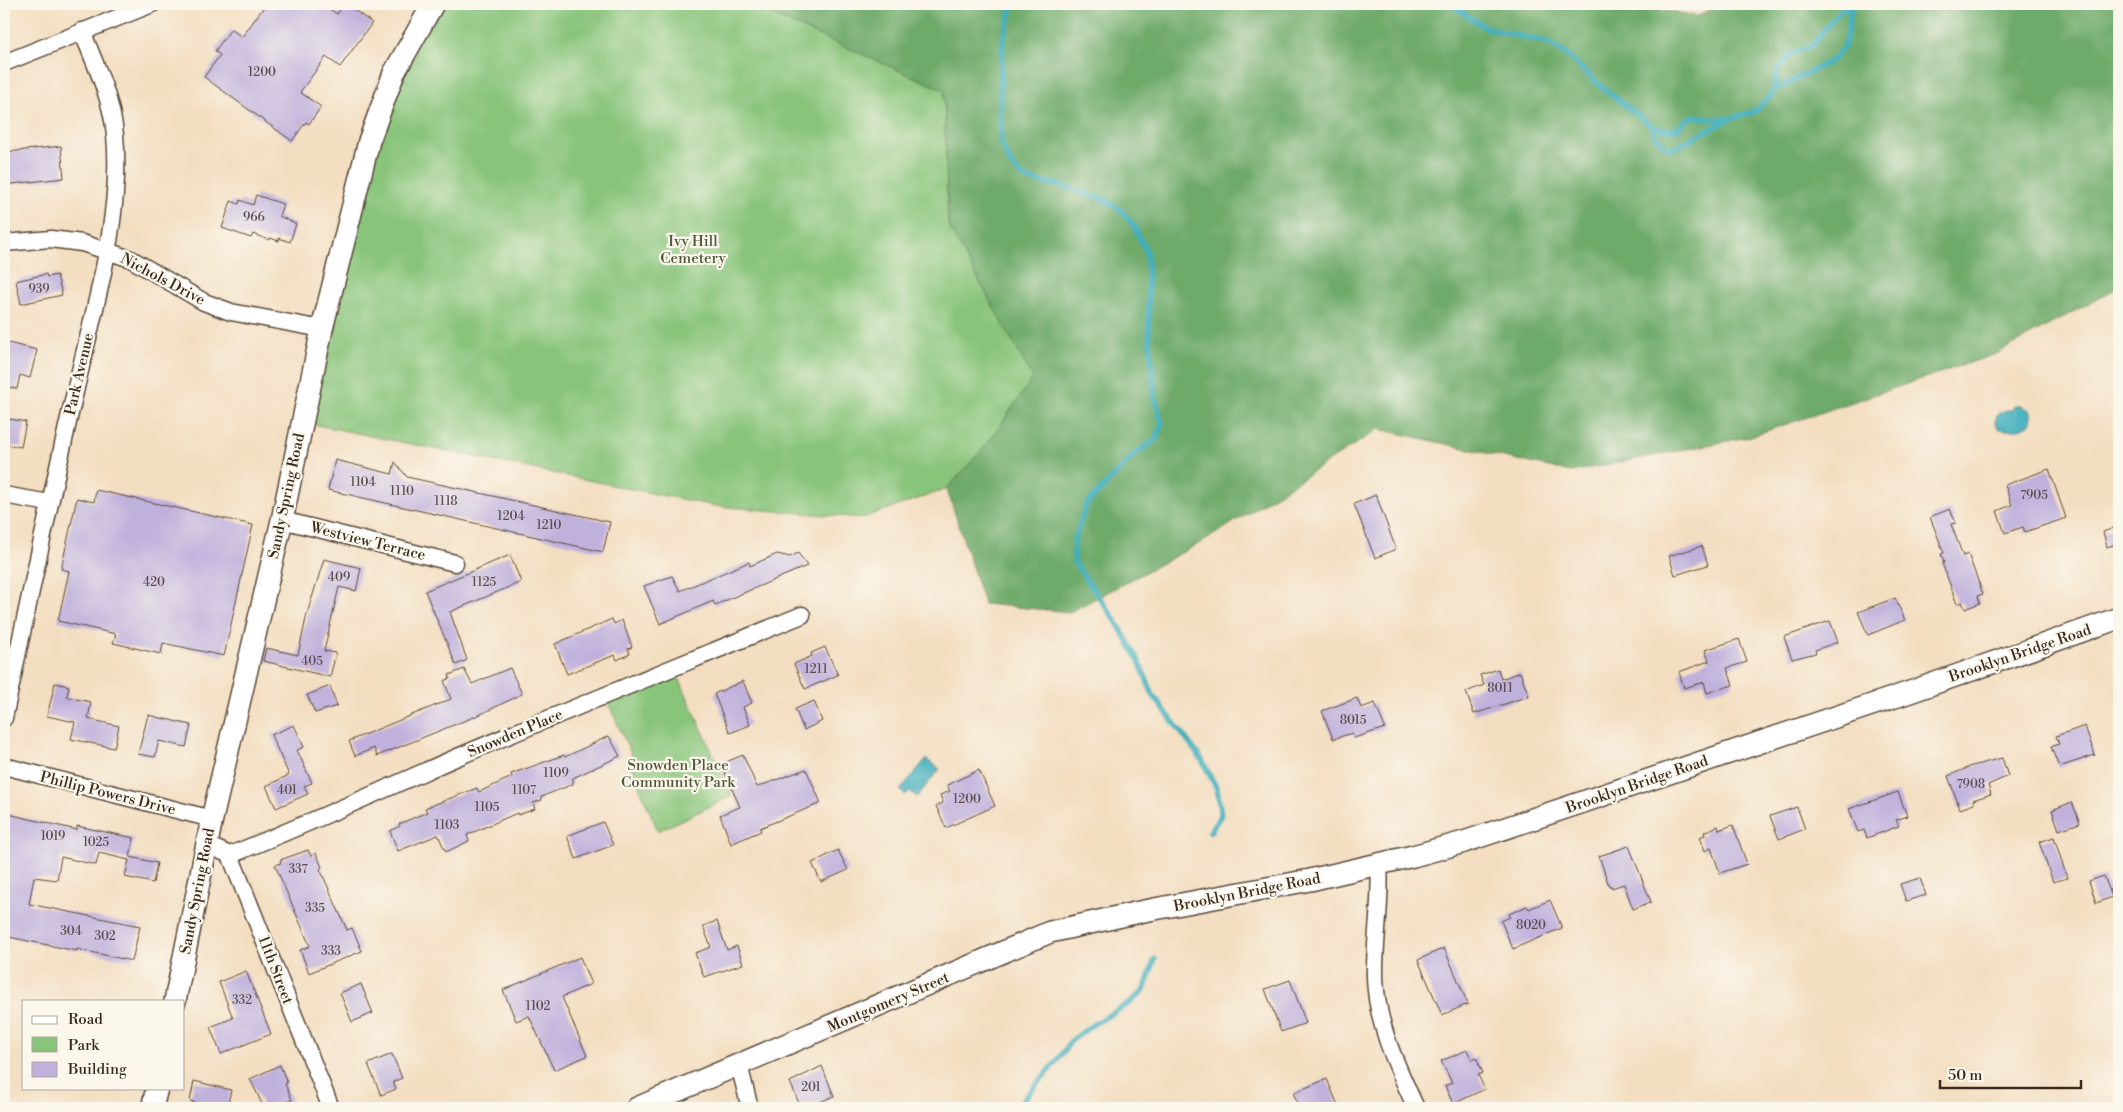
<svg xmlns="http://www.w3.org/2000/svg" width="2123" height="1112" font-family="'Libre Bodoni',serif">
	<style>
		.green { fill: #88c47a; stroke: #62774c }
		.forest { fill: #6eaa6a; stroke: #546a44 }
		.water { fill: #3faebc; stroke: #3d6c6d }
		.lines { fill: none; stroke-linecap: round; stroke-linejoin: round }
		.stream { stroke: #3faebc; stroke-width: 5.5 }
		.building { fill: #c0b1dc }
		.minor-casing { stroke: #574536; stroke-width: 19 }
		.tertiary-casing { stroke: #574536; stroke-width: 24 }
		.minor { stroke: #fff; stroke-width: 16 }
		.tertiary { stroke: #fff; stroke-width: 21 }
		.labels { text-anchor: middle; stroke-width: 4.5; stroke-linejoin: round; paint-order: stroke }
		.number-label { font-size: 12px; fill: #5c4c4e }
		.park-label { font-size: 15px; fill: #52583a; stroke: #fbf7ec }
		.street-label { font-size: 15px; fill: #3b2a1e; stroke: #fbf7ec }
	</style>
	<rect width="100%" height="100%" fill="#fbf7ec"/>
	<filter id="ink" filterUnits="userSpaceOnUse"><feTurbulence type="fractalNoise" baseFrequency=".02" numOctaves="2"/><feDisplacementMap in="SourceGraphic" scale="10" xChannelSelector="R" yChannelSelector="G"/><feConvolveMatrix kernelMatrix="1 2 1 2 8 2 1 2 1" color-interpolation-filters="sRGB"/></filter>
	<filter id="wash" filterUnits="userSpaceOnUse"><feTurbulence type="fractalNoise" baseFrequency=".0096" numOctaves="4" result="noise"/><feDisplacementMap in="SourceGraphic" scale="20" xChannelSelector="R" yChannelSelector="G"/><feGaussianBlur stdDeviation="1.12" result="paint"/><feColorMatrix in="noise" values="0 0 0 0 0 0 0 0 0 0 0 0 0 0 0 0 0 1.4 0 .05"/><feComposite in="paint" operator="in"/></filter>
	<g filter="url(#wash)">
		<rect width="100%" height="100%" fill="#f3dec1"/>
		<!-- green -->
		<path class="green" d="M436,4H747L944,90L948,225L1033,378L988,443L947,489L862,518L715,506L302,422L369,141Z
			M674,667L732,796L658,831L628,761L633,758L605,696Z"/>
		<!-- forest -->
		<path class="forest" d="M747,4H1626L1698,16L1721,4H2119V287L1996,354L1748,437L1571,472L1379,429L1206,540L1070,612L984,604L947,489L988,443L1033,378L948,225L944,90Z"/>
		<!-- water -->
		<path class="water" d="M2014,406H2021L2030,410L2032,416L2031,423C2024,430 2006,432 1998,428L1995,421C1997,413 2004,409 2012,410Z
			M926,759L940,769L917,797L910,792L905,795L900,790Z"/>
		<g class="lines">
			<!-- stream -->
			<path class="stream" d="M1013,4L1003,40L1000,92L1001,143L1010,163L1019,174L1030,180L1059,185L1103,199L1120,209L1134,226L1147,253L1149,336L1155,397L1162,425L1156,439L1134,455L1086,505L1074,541V562L1116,621L1139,661L1153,695L1202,760L1217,789L1221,815L1210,832
				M1450,4L1486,28L1549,43L1568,56L1604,89L1652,126L1664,130L1677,129L1688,118L1696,116L1712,119L1732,118L1756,111L1775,90L1834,59L1845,45L1852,4
				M1773,93L1777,71L1789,55L1811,46L1836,15L1849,4
				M1652,126C1654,138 1661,143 1671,149L1730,119
				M1016,1108L1056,1062L1071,1041L1092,1025L1130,1003L1144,990L1155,959"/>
		</g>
		<g id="blocks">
			<!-- building -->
			<path class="building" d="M266,4H322L337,14L344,4H346L372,23L340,67L326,57L300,92L321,107L309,124L306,122L292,141L204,77L220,55L215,51L231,29L242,37Z
				M61,146L64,178L4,185V164L8,163L7,152Z
				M256,195L283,204L279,216L296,224L290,242L279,238V241L270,238L269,240L253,234L251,238L222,228L231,201L239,204L240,200L253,205Z
				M46,274L47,277L57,275L62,295L21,304L16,281Z
				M4,342L37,350L30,378L20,375L17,389L4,386Z
				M4,418L26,422L21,447L4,444Z
				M335,460L392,474L395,462L407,477L610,522L603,552L328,490Z
				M2049,469L2066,518L2025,532L2023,527L2005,533L1997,511L2012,505L2005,485Z
				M96,490L253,525L224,656L163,643L161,654L113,643L116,634L58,621L69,571L61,569L77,498L94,502Z
				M1376,495L1396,549L1375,558L1354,504Z
				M1950,509L1956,523L1951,524L1963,556L1968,554L1983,594L1978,596L1980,603L1965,609L1962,602L1957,604L1942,563H1944L1941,554L1944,553L1930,517Z
				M2119,526V543L2107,547L2103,532Z
				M1702,546L1708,565L1675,575L1669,556Z
				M798,553L807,566L715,605L713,601L660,624L644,586L672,576L680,591L749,562L750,566L777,554L790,557Z
				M510,555L521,582L450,612L467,660L456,665L425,591Z
				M324,559L361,568L356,591L339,587L324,651L336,653L330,677L263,661L266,648L298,655L307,614Z
				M1895,598L1905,620L1868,635L1858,612Z
				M612,619L614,624L622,620L632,647L628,649L630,654L617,660L615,655L567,674L555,644Z
				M1830,621L1838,642L1815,650L1816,653L1792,659L1784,637Z
				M1739,639L1747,662L1727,668L1733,685L1707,693L1704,682L1684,688L1679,672L1709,661L1705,650Z
				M825,647L838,675L805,689L794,664L812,656L811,653Z
				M510,668L522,694L481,714L377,756L374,748L355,756L349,741L451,699L444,681L450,678L449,675L464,669L472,684Z
				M1498,669L1501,679L1520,672L1529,696L1474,714L1466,692L1484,685L1480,675Z
				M743,681L752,703L743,707L750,725L730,733L714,694Z
				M55,683L69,686L67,697L91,702L88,719L119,726L114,748L71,739L75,722L47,716Z
				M330,686L337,706L315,713L307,695Z
				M1357,698L1361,708L1375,703L1385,728L1354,738L1352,733L1333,739L1322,711Z
				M814,701L822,721L804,730L795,709Z
				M148,715L191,725L186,747L159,741L155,757L138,754Z
				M294,725L304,747L297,750L312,783L304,786L308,794L276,808L266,786L289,775L271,735Z
				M2085,726L2095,755L2059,767L2051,747L2059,744L2056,736Z
				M609,736L620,756L573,778V784L541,797L542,800L533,803L535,809L518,815L517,813L467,835L469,841L446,852L438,835L398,851L390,831L400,826L399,824L427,812L425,808L477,788L479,792L512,777L511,774L564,755L565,757Z
				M743,755L757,787L806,769L821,803L760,828L761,831L731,844L720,815L740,807L721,764Z
				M2002,758L2008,776L1988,785L1991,794L1973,800L1974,804L1960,809L1948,776L1972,766Z
				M979,770L995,806L946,828L936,806L943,803L940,795L950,791L947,785Z
				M1898,792L1907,816L1896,820L1899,826L1867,838L1864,830L1858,832L1849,809Z
				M2072,802L2080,823L2059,830L2052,810Z
				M1797,807L1805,829L1779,839L1770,816Z
				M4,813L77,830V826L134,838L130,857L157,863L153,883L125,877L129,860L99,853L96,865L61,857L57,880L34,877L29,904L140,926L132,961L77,949V951L4,936Z
				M603,822L613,845L576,859L567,836Z
				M1733,825L1747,864L1720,873L1711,848L1705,851L1700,837L1705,835L1704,832L1718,826L1719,830Z
				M2054,837L2067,878L2053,882L2039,842Z
				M1629,846L1651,902L1633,909L1624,884L1612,888V886H1609L1599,856Z
				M308,850L311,856L316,853L322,867L320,869L347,930L352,928L362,951L309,973L300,950L310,946L275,865L281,863L280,860Z
				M838,850L848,870L821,882L812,863Z
				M2104,876L2112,897L2096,903L2089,881Z
				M1920,878L1926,895L1906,901L1900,884Z
				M1550,900L1562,928L1513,949L1501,921L1510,917L1509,914L1527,906L1529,909Z
				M717,921L727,950L737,946L743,964L704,977L695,953L711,947L703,926Z
				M1444,948L1468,1004L1442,1015L1418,960Z
				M580,957L591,984L562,997L587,1056L554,1070L529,1016L516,1021L503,990Z
				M246,971L271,1034L221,1054L210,1027L233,1018L219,982Z
				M1290,980L1306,1023L1281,1032L1265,989Z
				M361,984L373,1013L352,1022L340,993Z
				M1467,1050L1472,1060L1476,1057L1483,1073L1478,1075L1485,1089L1453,1104L1445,1086L1452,1083L1441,1061Z
				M392,1054L402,1078L393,1082L396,1089L381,1095L368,1064Z
				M280,1065L287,1083L285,1084L292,1100L273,1108H264L250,1079Z
				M822,1066L834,1096L806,1108H801L790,1082Z
				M1327,1079L1339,1108H1300L1293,1093Z
				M194,1081L231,1090L227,1108H193L194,1102L190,1101Z"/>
		</g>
	</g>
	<g filter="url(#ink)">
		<use href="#blocks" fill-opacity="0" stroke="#574536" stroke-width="1"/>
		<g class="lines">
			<defs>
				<path id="minor" d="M4,63L152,4
					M4,243L51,239L82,243L131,259L204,302L231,312L322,329
					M4,495L49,503
					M282,520L455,563
					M4,718C27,609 50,500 75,392C93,313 123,216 115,135C112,99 95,64 82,31
					M4,766L212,819
					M207,845L230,855L331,1108
					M230,855C303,826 374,794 446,762C564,711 683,664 802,615
					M1379,864C1382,903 1374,940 1375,978C1377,1026 1397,1066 1416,1108
					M739,1065L750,1108"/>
				<path id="tertiary" d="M175,1001L212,819L282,520L322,329L369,141L394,73L433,4
					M152,1108L157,1088
					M637,1108L1050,932L1144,911L1310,880L1413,856L1464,842L1907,693L2119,618"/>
			</defs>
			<!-- minor casing -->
			<use href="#minor" class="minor-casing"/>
			<!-- tertiary casing -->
			<use href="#tertiary" class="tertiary-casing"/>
			<!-- minor -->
			<use href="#minor" class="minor"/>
			<!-- tertiary -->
			<use href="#tertiary" class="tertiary"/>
		</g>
	</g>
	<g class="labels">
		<!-- number labels -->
		<g class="number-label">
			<text x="262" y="76">1200</text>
			<text x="254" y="221">966</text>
			<text x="39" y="293">939</text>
			<text x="363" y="486">1104</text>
			<text x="402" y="495">1110</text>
			<text x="2034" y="499">7905</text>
			<text x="446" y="505">1118</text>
			<text x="511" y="520">1204</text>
			<text x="549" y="529">1210</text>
			<text x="339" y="581">409</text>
			<text x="154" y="586">420</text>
			<text x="484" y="586">1125</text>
			<text x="312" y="665">405</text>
			<text x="816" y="673">1211</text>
			<text x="1500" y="692">8011</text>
			<text x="1353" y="724">8015</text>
			<text x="556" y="777">1109</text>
			<text x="1971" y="788">7908</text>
			<text x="287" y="794">401</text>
			<text x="524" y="794">1107</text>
			<text x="967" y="803">1200</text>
			<text x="487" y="811">1105</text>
			<text x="447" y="829">1103</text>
			<text x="53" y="840">1019</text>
			<text x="96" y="846">1025</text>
			<text x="298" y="873">337</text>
			<text x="315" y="912">335</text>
			<text x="1531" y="929">8020</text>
			<text x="71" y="935">304</text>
			<text x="105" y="940">302</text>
			<text x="331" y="955">333</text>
			<text x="242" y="1004">332</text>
			<text x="538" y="1010">1102</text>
			<text x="811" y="1091">201</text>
		</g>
		<!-- park labels -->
		<g class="park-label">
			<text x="693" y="246">Ivy Hill<tspan x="693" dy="17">Cemetery</tspan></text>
			<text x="678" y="770">Snowden Place<tspan x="678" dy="17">Community Park</tspan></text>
		</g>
		<!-- street labels -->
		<g class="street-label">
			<text transform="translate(163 279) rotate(28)" y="5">Nichols Drive</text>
			<text transform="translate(79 374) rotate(-77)" y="5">Park Avenue</text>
			<text transform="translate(286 496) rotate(-78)" y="5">Sandy Spring Road</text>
			<text transform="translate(368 541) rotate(14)" y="5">Westview Terrace</text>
			<text transform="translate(2020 653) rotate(-19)" y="5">Brooklyn Bridge Road</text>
			<text transform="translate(515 733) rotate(-23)" y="5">Snowden Place</text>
			<text transform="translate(1637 784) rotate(-19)" y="5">Brooklyn Bridge Road</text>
			<text transform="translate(108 793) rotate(14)" y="5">Phillip Powers Drive</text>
			<text transform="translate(197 891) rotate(-79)" y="5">Sandy Spring Road</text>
			<text transform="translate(1247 892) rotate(-11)" y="5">Brooklyn Bridge Road</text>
			<text transform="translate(276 970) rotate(69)" y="5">11th Street</text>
			<text transform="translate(888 1002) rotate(-23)" y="5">Montgomery Street</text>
		</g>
	</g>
	<!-- margin -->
	<rect width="2123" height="1112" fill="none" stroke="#fbf7ec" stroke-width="20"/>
	<!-- legend -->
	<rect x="22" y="1000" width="162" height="90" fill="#fbf7ec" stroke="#aea59a"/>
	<rect x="32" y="1016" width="25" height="8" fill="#ffffff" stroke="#aea59a"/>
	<text x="68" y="1024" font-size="15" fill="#3b2a1e">Road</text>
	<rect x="32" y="1037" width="25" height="15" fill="#88c47a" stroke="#aea59a"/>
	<text x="68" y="1050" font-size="15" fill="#3b2a1e">Park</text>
	<rect x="32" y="1062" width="25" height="15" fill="#c0b1dc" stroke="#aea59a"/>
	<text x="68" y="1074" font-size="15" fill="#3b2a1e">Building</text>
	<!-- scale -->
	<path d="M1940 1080v8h141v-8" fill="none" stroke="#3b2a1e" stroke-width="2.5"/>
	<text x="1948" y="1080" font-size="15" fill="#3b2a1e" stroke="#fbf7ec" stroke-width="4" paint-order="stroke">50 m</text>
</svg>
